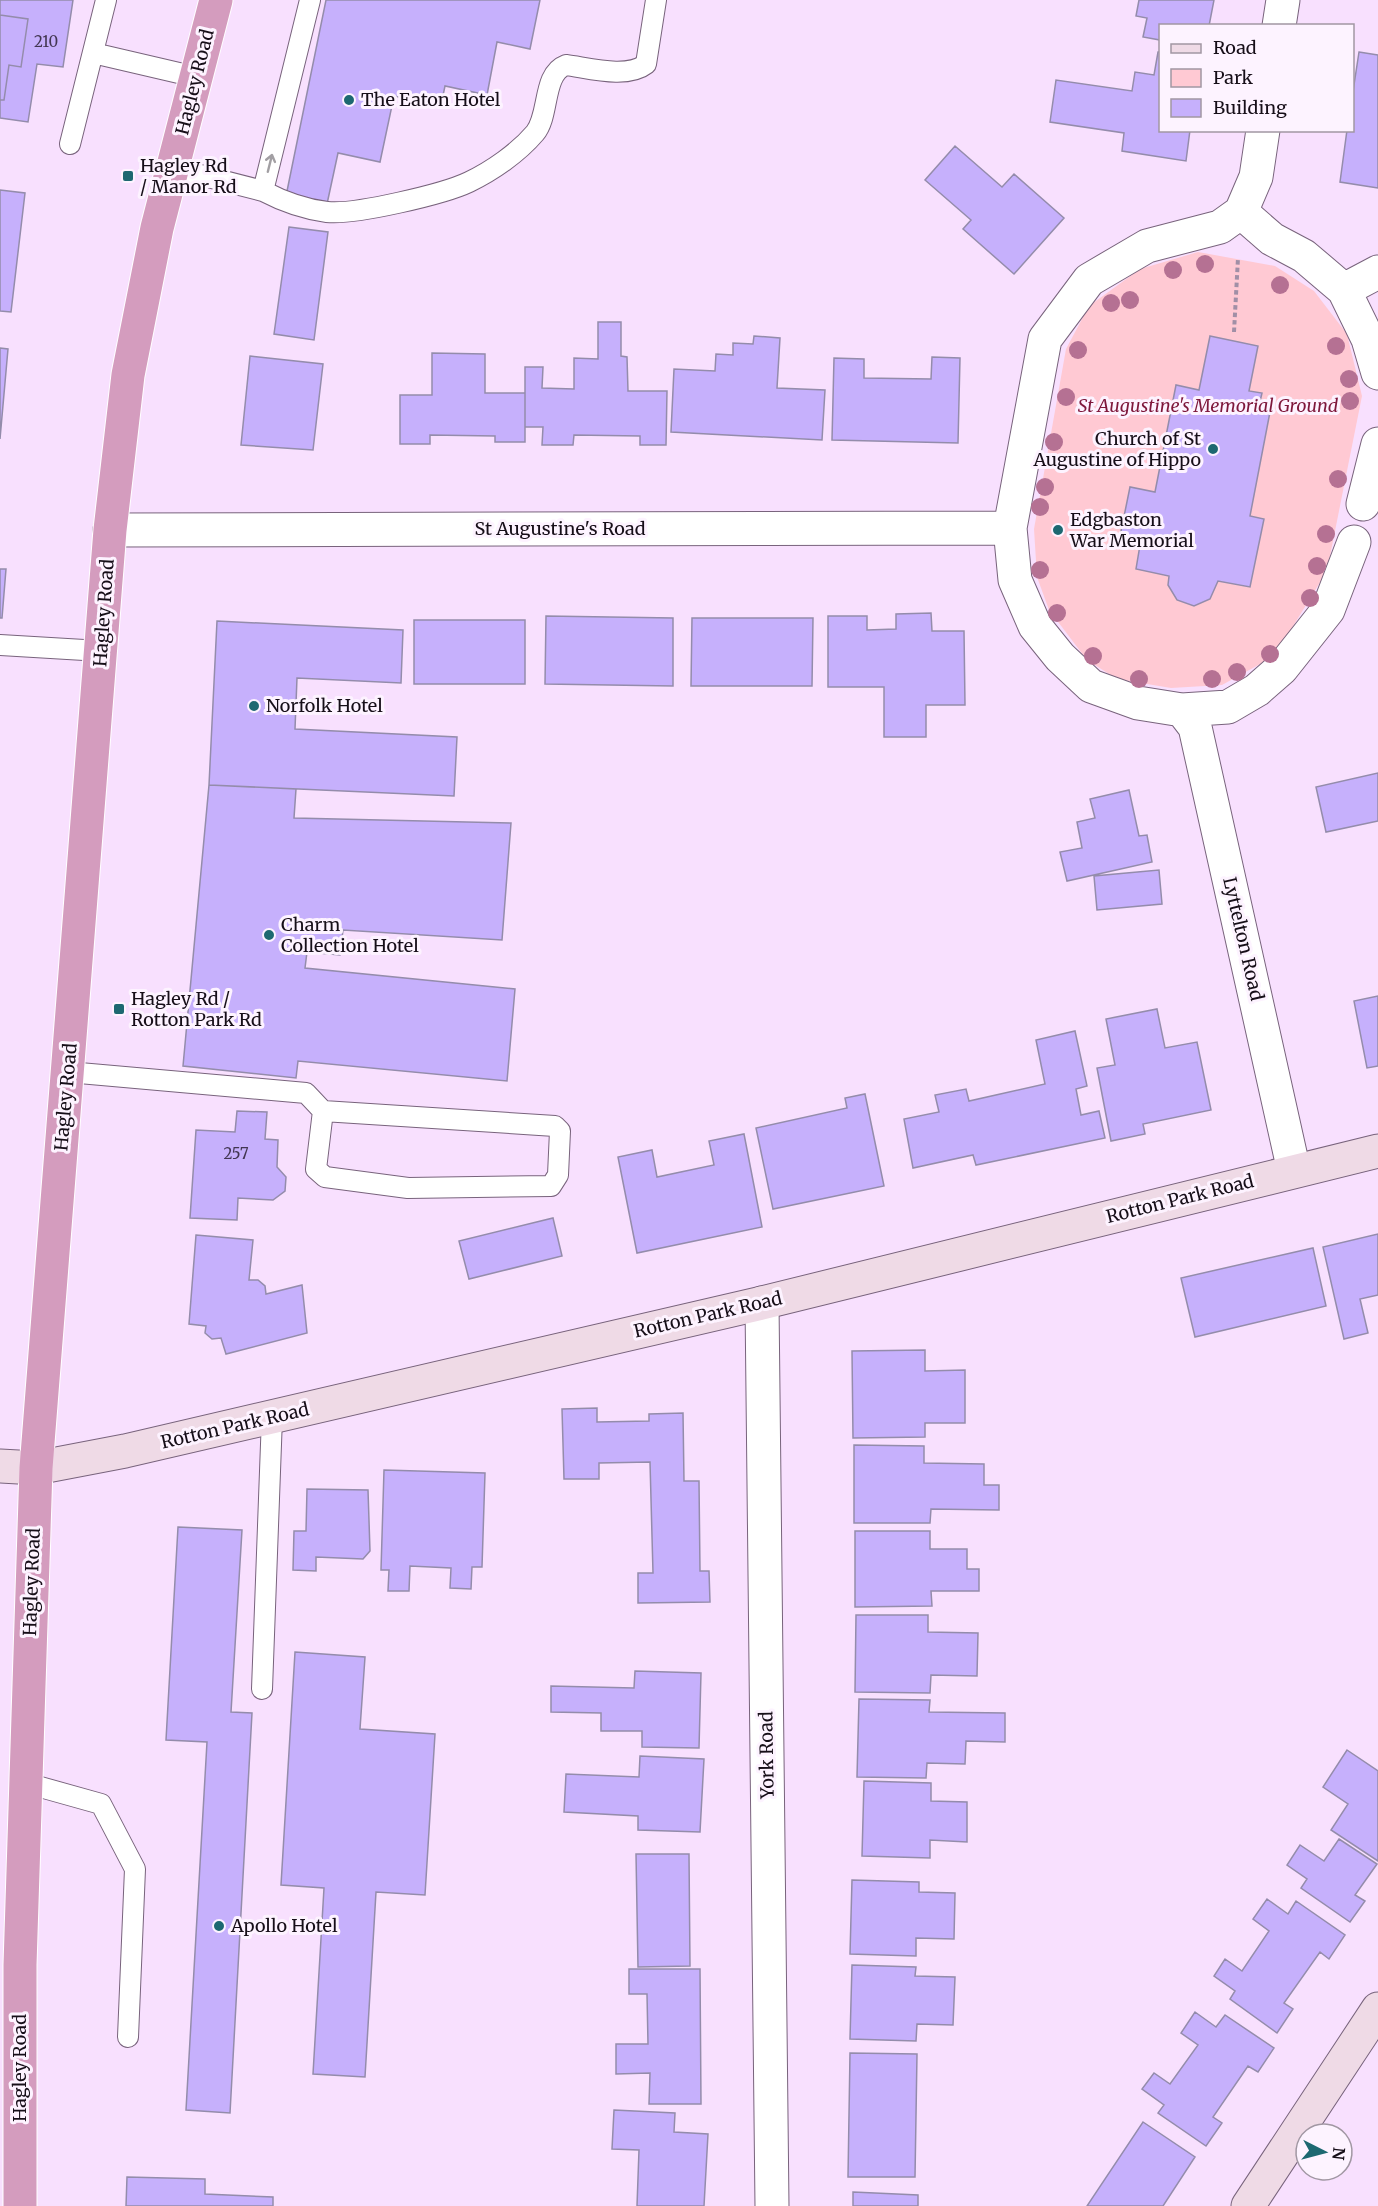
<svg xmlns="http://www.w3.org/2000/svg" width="1378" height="2206" font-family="Merriweather,serif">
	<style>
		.green { fill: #ffc9d3 }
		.building { fill: #c6b0fc; stroke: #948cab; stroke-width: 1.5 }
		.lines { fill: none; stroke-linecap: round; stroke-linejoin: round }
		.service-casing { stroke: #78637c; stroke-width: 22 }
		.minor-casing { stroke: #78637c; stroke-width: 35 }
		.secondary-casing { stroke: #78637c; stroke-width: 35 }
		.trunk-casing { stroke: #fff; stroke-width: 35 }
		.path { stroke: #a18fa6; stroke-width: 4; stroke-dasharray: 4.5 3; stroke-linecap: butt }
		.service { stroke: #fff; stroke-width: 20 }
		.minor { stroke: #fff; stroke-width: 33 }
		.secondary { stroke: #efdae6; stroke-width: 33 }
		.trunk { stroke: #d49cbe; stroke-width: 33 }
		.tree { fill: #b57193 }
		.oneway { stroke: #a29fa3 }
		.poi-dot { fill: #1d6871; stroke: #fdf3ff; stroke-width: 2 }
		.labels { text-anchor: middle; stroke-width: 6; stroke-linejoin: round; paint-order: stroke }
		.number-label { font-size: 15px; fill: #423651 }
		.street-label { font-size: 18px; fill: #160e18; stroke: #fdf3ff }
		.poi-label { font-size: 18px; fill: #160e18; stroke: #fdf3ff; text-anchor: start }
		.park-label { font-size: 18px; font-style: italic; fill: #7e173b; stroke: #fdf3ff }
	</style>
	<rect width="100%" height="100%" fill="#f8e0fe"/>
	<!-- green -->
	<path class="green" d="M1198,252L1275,266L1314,291L1347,334L1362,396L1327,571L1287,636L1273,657L1222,685L1171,688L1117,679L1087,660L1049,610L1037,577L1034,529L1066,349L1089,306L1140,269Z"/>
	<!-- building -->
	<path class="building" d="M0,0H73L63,67L37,64L28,122L0,118V100H4L9,65L21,67L28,19L0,15Z
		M326,0H540L530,49L497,42L487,95L445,86L441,105L394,96L380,162L338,153L327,204L286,196Z
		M1139,0H1214L1209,26H1160V40L1143,37L1147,18L1136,16Z
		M0,15L28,19L21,67L9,65L4,100H0Z
		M1158,52H1160V130H1190L1186,161L1122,151L1124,133L1050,122L1056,80L1132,91L1135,72L1154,75Z
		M1359,52L1378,55V188L1340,182L1347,130H1352V98Z
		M955,146L1002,187L1014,174L1064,218L1014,274L963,229L971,220L925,180Z
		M0,190L25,193L11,312L0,311Z
		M289,227L328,232L314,340L274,334Z
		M598,322H621V356L627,357L628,391H667L666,445H640V436L574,435L573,445H542L543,427H525V367H543L542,388L574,389V358L598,359Z
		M754,336L780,338L777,388L825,390L822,440L671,432L674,369L715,371L716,354L733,355V343L753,344Z
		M1210,336L1258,346L1249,391L1262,393L1258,410L1270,412L1250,516L1264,519L1250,587L1218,581L1210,599L1194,606L1177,600L1168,585L1169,576L1136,569L1140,545L1119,541L1130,487L1155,492L1176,385L1199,390Z
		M0,348L8,349L0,439Z
		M432,353L485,354V393H525V442H495V436L430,435V444H400V395H432Z
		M250,356L323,364L313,450L241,445Z
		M932,357L960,358L958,443L832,440L834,358L864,359V378L931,379Z
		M0,569H6L2,618H0Z
		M931,613L932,631H964L965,705H926V737H884V687H828V616H867V630L896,629V614Z
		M546,616L673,618V686L545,684Z
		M692,618H813L812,686H691Z
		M414,620H525V684H414Z
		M217,621L403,630L401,683L297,678L295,729L457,737L454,796L209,785Z
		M1378,773V821L1326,832L1316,787Z
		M209,785L296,789L294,818L511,823L502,940L343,930L340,955L307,952L305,968L515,989L507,1081L298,1061L296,1078L183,1066Z
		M1129,790L1139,836L1147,835L1152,862L1067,881L1060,852L1082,848L1077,822L1095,818L1090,799Z
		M1159,870L1162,904L1097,910L1094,876Z
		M1378,996V1066L1367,1068L1354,1001Z
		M1157,1009L1165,1048L1197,1042L1211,1110L1143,1124L1145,1134L1111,1141L1097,1068L1115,1065L1106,1019Z
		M1075,1031L1087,1086L1076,1089L1081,1115L1099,1111L1105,1138L976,1165L973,1155L913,1168L904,1119L939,1112L935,1095L966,1089L969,1101L1045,1084L1036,1040Z
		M865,1094L884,1186L773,1209L756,1128L847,1108L845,1098Z
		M237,1111L267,1112L265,1139L278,1140L277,1167L286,1177L285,1191L273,1200L238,1198L237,1220L190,1218L196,1130L235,1132Z
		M744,1134L762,1227L637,1253L618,1157L652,1150L657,1177L714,1165L709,1141Z
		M553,1218L562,1256L469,1279L459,1241Z
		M1378,1234V1295L1360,1299L1368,1333L1344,1339L1323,1247Z
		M196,1235L253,1240L249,1280H258L265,1286L266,1294L302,1285L307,1333L226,1354L221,1338L212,1339L205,1333L206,1326L189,1324Z
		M1313,1248L1326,1306L1195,1337L1181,1278Z
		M925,1350V1371L965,1370V1423H925V1437L853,1438L852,1351Z
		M597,1408V1422L649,1421V1414L683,1413L684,1481H699L700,1571H709L710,1602L638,1603V1573H653L650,1462L599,1463V1479H564L562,1409Z
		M854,1445L924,1446V1463L984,1464V1485H999V1510L931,1509L930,1523H854Z
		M384,1470L485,1473L482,1567H472L471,1589L450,1588L451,1568L410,1566L409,1591H388L389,1570H381Z
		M307,1489L368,1490L370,1551L363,1559L316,1557V1571L293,1570L294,1531H306Z
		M178,1527L242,1530L231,1712L252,1713L230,2113L186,2110L207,1742L166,1740Z
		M855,1531H930V1549H967V1569H979V1591H931L932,1606L855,1607Z
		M856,1615H928V1632L978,1633L977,1676L931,1675L930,1693L855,1692Z
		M295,1652L365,1657L360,1729L435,1734L425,1895L376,1892L365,2077L313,2074L324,1888L281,1885Z
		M635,1671L701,1673L699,1748L642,1747V1731H601V1713L551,1712V1686L634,1688Z
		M859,1699L930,1700L929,1712L1005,1713V1742L966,1741L965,1764L927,1763L926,1778L857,1777Z
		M1347,1750L1378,1771V1861L1331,1830L1348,1804L1323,1787Z
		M640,1756L704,1759L700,1832L638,1830V1816L564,1812L566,1774L639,1777Z
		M864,1781L931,1783V1801L967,1802V1842L930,1840V1858L862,1856Z
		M1339,1839L1377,1864L1355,1895L1365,1901L1350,1922L1301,1888L1307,1879L1287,1865L1300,1845L1324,1861Z
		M636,1854H689L690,1966L638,1967Z
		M852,1880L919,1882V1892L955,1893L954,1939L916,1938V1956L850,1954Z
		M1267,1899L1288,1914L1296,1901L1345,1935L1329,1959L1320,1952L1284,2003L1293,2009L1277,2033L1230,1999L1235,1991L1214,1976L1225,1959L1242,1971L1269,1931L1253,1919Z
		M852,1965L916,1967L915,1976L955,1977L953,2025L917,2024L916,2041L850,2039Z
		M629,1969H700L701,2104H649L650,2073L616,2074V2044H648L647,1994H629Z
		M1195,2012L1216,2027L1225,2015L1274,2048L1258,2072L1248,2066L1213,2117L1222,2123L1206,2146L1158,2113L1164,2105L1142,2089L1154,2073L1170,2084L1198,2045L1181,2033Z
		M850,2053L917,2054L915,2177H848Z
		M614,2110L675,2113L674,2132L708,2134L704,2206H637L639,2150L612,2149Z
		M1143,2122L1195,2157L1163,2206H1087Z
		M127,2177L205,2179V2194L273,2197V2206H126Z
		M853,2192L918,2195V2206H853Z"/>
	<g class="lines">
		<defs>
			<path id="service" d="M93,53L196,77
				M70,144L106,0
				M173,168L263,191L310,0
				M263,191C284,202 303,209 327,212C355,215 444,194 469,182C492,171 518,153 535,133C550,115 542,74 566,65C589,68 627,79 646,64L656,0
				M0,645L101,651
				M68,1072L306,1093L323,1111L555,1126L560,1131L558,1175L551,1186L408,1188L325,1177L316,1169L323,1111
				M262,1689L272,1417
				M26,1783L101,1804L135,1869L128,2037"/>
			<path id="minor" d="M1279,26L1283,0
				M1241,212L1256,177L1263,130
				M1344,290L1378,272
				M1363,504L1378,444
				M110,530L1010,528
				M1354,542L1328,610L1282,668L1257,690L1228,707L1182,710L1138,703L1091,686L1060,657L1035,626L1015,580L1010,528L1045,339L1089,280L1147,246L1220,227L1241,212L1272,239L1304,256L1344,290L1368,339L1378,373
				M1182,710L1195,727L1294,1171
				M762,1303L772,2206"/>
			<path id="secondary" d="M0,1466L36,1468L125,1451L762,1303L1378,1151
				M1248,2206L1378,2009"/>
			<path id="trunk" d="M20,2206V1965L36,1468L110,530L128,375L157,228L216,0"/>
		</defs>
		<!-- service casing -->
		<use href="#service" class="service-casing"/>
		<!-- minor casing -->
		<use href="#minor" class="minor-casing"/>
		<!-- secondary casing -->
		<use href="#secondary" class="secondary-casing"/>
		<!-- trunk casing -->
		<use href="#trunk" class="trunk-casing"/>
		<!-- path -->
		<path class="path" d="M1234,332L1238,258"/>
		<!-- service -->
		<use href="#service" class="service"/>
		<!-- minor -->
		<use href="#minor" class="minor"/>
		<!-- secondary -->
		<use href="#secondary" class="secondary"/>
		<!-- trunk -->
		<use href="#trunk" class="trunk"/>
	</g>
	<!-- trees -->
	<g class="tree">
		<circle cx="1205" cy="264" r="9"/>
		<circle cx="1173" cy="270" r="9"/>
		<circle cx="1280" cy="285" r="9"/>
		<circle cx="1130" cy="300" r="9"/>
		<circle cx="1111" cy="303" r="9"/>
		<circle cx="1336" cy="346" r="9"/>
		<circle cx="1078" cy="350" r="9"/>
		<circle cx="1349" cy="379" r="9"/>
		<circle cx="1066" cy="397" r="9"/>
		<circle cx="1350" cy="401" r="9"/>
		<circle cx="1054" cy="442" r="9"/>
		<circle cx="1338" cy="479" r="9"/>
		<circle cx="1045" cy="487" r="9"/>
		<circle cx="1040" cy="507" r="9"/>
		<circle cx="1326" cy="534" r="9"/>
		<circle cx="1317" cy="566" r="9"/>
		<circle cx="1040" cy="570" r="9"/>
		<circle cx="1310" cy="598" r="9"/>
		<circle cx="1057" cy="613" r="9"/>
		<circle cx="1270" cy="654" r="9"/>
		<circle cx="1093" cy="656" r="9"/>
		<circle cx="1237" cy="672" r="9"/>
		<circle cx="1139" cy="679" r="9"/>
		<circle cx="1212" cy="679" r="9"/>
	</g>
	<!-- one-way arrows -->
	<defs><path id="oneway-shaft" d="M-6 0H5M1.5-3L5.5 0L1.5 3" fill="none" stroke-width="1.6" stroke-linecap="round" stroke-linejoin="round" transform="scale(1.5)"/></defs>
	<use class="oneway" href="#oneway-shaft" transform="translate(270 163) rotate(-76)"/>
	<!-- markers -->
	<g class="poi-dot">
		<circle cx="349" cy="100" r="6"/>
		<rect x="122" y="170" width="12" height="12" rx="3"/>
		<circle cx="1213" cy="449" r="6"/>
		<circle cx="1058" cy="530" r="6"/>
		<circle cx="254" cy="706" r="6"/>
		<circle cx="269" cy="935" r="6"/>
		<rect x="113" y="1003" width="12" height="12" rx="3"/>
		<circle cx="219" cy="1926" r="6"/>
	</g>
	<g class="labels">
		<!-- number labels -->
		<g class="number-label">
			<text x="46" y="47">210</text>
			<text x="236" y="1159">257</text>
		</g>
		<!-- street labels -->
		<g class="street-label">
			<text transform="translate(195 82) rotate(-76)" y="6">Hagley Road</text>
			<text x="560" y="535">St Augustine's Road</text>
			<text transform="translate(104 613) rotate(-86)" y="6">Hagley Road</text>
			<text transform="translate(1243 939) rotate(77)" y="6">Lyttelton Road</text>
			<text transform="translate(66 1097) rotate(-85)" y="6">Hagley Road</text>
			<text transform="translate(1180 1199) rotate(-14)" y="6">Rotton Park Road</text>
			<text transform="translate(708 1315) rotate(-13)" y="6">Rotton Park Road</text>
			<text transform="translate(235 1426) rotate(-13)" y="6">Rotton Park Road</text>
			<text transform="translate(32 1582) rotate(-88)" y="6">Hagley Road</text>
			<text transform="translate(767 1755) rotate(-91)" y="6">York Road</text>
			<text transform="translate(20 2068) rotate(-90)" y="6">Hagley Road</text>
		</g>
		<!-- poi labels -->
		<g class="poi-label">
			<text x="361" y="106">The Eaton Hotel</text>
			<text x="140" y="172">Hagley Rd<tspan x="140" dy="21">/ Manor Rd</tspan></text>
			<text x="1201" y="445" text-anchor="end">Church of St<tspan x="1201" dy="21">Augustine of Hippo</tspan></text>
			<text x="1070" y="526">Edgbaston<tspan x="1070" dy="21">War Memorial</tspan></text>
			<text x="266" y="712">Norfolk Hotel</text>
			<text x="281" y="931">Charm<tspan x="281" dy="21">Collection Hotel</tspan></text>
			<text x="131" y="1005">Hagley Rd /<tspan x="131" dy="21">Rotton Park Rd</tspan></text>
			<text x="231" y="1932">Apollo Hotel</text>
		</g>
		<!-- park labels -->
		<g class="park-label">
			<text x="1208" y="412">St Augustine's Memorial Ground</text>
		</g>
	</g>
	<!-- legend -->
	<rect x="1159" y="24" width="195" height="108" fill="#fdf3ff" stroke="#a197a3" stroke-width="1.5"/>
	<rect x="1171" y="44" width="30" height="9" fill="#efdae6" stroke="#a197a3" stroke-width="1.5"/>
	<text x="1213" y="54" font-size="18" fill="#160e18">Road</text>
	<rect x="1171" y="69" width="30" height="18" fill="#ffc9d3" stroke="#a197a3" stroke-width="1.5"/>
	<text x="1213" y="84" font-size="18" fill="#160e18">Park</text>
	<rect x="1171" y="99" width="30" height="18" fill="#c6b0fc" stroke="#a197a3" stroke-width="1.5"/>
	<text x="1213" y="114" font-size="18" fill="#160e18">Building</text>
	<!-- north arrow -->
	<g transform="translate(1324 2152) rotate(96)"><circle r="28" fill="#fdf3ff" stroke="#a197a3" stroke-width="1.5"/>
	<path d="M0-4.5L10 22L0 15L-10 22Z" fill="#1d6871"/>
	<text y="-9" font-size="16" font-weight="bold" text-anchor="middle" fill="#160e18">N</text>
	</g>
</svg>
